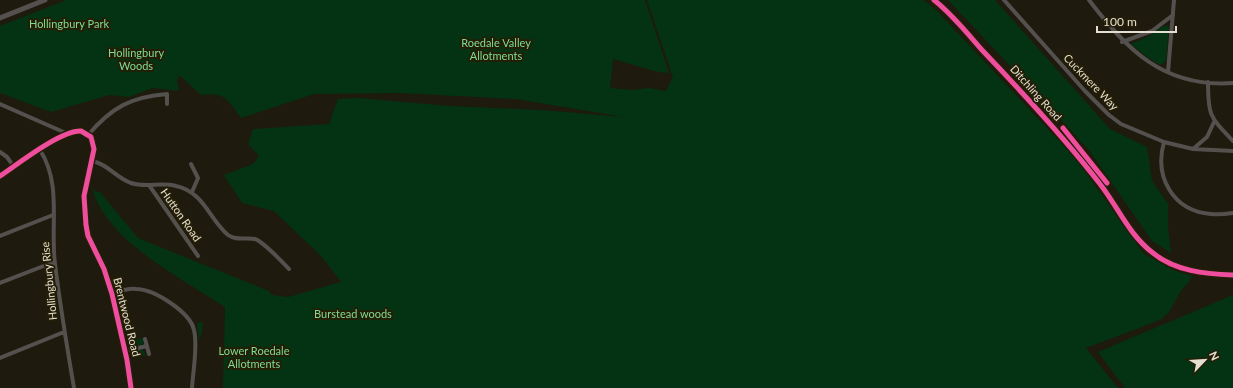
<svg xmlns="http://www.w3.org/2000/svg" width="1233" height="388" font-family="Lato,sans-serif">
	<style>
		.green { fill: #043313 }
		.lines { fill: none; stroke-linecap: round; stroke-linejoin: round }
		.minor { stroke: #54504e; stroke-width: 4 }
		.tertiary { stroke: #54504e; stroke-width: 5 }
		.cycleway-casing { stroke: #251e06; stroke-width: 8 }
		.cycleway { stroke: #ef4d9e; stroke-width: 5 }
		.labels { text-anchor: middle; stroke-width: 4; stroke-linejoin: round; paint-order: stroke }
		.park-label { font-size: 11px; fill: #7ddc94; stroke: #251e06 }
		.street-label { font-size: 11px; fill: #e4dfd1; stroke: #251e06 }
	</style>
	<rect width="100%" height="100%" fill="#1e1a0d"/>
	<!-- green -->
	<path class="green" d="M66,0H645L669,73L658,72L613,59L610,88L631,90V93V90L649,88L666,91L673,77L647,0H923L935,9L1076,159L1144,254L1175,271L1192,276C1189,284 1183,287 1179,294C1172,305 1172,312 1160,320L1086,348L1118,388H223L225,307C181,278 106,241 92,188L96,192H100L138,238L269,291L272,295L288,297L341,282L322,257L274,211L242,203L224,175L253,164L259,156L248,144L253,129L329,124L338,99L358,98L449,106L541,110L624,117L516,99L398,93L314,94L241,118C226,98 227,93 201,95L179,75L177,81L179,91L153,88L129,97L109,95L51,112L0,93V26Z
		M948,0H995L1110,129L1147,147L1152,181L1168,204V228L1171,253L1152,241L1089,150Z
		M1163,26H1168L1169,28L1166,61L1160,65L1147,57L1131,44L1149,36Z
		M1233,295V388H1125L1098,352Z
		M203,321L202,331L199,341L197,324Z
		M143,338V344L138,346H129L127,341Z
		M142,349L146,355L131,359V352Z"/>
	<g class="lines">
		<!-- minor -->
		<path class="minor" d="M1004,0L1085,91L1109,115L1121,124L1164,142L1193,149L1233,151
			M1089,0C1127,50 1164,88 1233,83
			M1122,42L1152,31L1173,15
			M1168,72L1174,0
			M1208,82C1208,116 1210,117 1233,141
			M0,104L68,134
			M88,135C112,107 131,97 167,94V104
			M1164,142C1154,177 1173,211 1211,214C1218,215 1226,214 1233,213
			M1193,149L1207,137L1214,122
			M40,150C62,184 50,225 55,264C60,305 67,347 74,388
			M0,152L7,157L14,167
			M92,161C108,164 116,178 131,183C146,188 161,182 176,186C204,192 209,219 228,235C236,241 246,237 255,239C264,242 282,262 289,269
			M191,164L198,178L192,192
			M0,176C18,164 61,130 81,131L91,137L94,149L84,196L86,225L88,236L104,269L112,294L127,360L131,388
			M149,185L198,256
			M0,236L53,215
			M0,283L54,262
			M112,294C120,291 128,288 136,289C154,289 190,312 194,330C198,346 193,371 192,388
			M145,339L149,354
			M125,351L147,346
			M0,358L64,332"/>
		<!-- tertiary -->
		<path class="tertiary" d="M934,0C952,14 967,33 982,50C1023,93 1064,137 1100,184C1118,207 1129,235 1153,253C1175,271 1205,274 1233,275
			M0,18L45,0"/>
		<defs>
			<path id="cycleway" d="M934,0C952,14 967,33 982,50C1023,93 1064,137 1100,184C1118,207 1129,235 1153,253C1175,271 1205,274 1233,275
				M1063,128L1107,183
				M0,176C18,164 61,130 81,131L91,137L94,149L84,196L86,225L88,236L104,269L112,294L127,360L131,388"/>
		</defs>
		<!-- cycleway casing -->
		<use href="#cycleway" class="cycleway-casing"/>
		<!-- cycleway -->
		<use href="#cycleway" class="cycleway"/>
	</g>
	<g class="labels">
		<!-- park labels -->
		<g class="park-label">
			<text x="69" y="28">Hollingbury Park</text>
			<text x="496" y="47">Roedale Valley<tspan x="496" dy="13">Allotments</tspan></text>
			<text x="136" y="57">Hollingbury<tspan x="136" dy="13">Woods</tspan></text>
			<text x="353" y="318">Burstead woods</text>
			<text x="254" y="355">Lower Roedale<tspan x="254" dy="13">Allotments</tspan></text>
		</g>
		<!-- street labels -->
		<g class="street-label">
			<text transform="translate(1091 82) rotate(46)" y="4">Cuckmere Way</text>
			<text transform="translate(1036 93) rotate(48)" y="4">Ditchling Road</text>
			<text transform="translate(181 215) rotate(55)" y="4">Hutton Road</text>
			<text transform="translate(49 281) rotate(-96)" y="4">Hollingbury Rise</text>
			<text transform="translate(127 317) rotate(76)" y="4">Brentwood Road</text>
		</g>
	</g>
	<!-- north arrow -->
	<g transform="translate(1205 360) rotate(65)" stroke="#251e06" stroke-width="3" paint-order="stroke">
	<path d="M0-3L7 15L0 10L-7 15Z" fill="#e4dfd1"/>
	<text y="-6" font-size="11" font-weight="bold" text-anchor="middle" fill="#e4dfd1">N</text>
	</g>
	<!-- scale -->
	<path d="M1097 26v6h79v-6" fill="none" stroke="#e4dfd1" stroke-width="2"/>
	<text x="1103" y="26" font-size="12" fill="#e4dfd1" stroke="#251e06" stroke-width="3" paint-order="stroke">100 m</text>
</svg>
